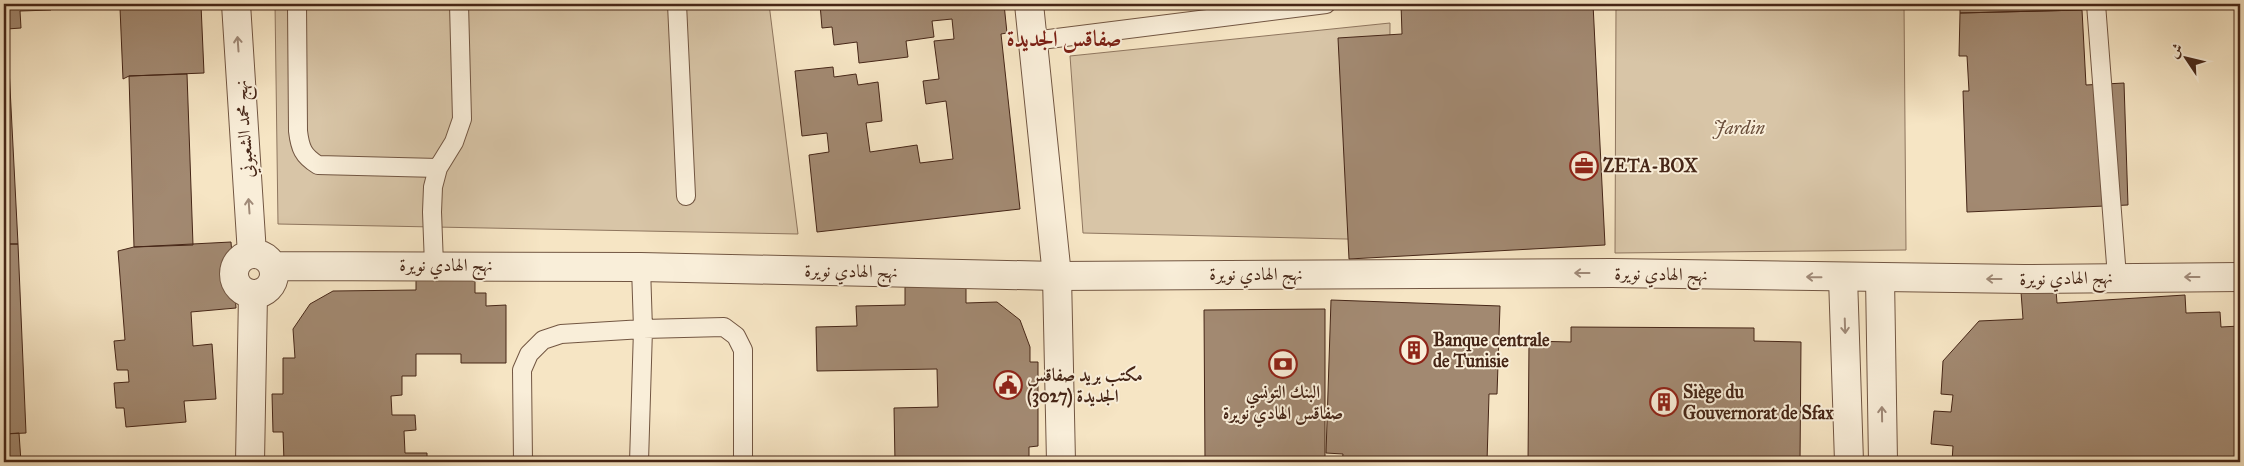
<svg xmlns="http://www.w3.org/2000/svg" width="2244" height="466" font-family="'IM FELL Great Primer',Amiri,serif">
	<style>
		.green { fill: #d8c5a7; stroke: #8f765f }
		.building { fill: #a28971; stroke: #462617 }
		.lines { fill: none; stroke-linecap: round; stroke-linejoin: round }
		.service-casing { stroke: #725642; stroke-width: 20 }
		.minor-casing { stroke: #725642; stroke-width: 30 }
		.tertiary-casing { stroke: #725642; stroke-width: 30 }
		.service { stroke: #f9eed9; stroke-width: 18 }
		.minor { stroke: #f9eed9; stroke-width: 28 }
		.tertiary { stroke: #f9eed9; stroke-width: 28 }
		.oneway { stroke: #a08a78 }
		.labels { text-anchor: middle; stroke-width: 4; stroke-linejoin: round; paint-order: stroke }
		.park-label { font-size: 18px; font-style: italic; fill: #6a4e3b; stroke: #f9eed9 }
		.street-label { font-size: 18px; fill: #462617; stroke: #f9eed9 }
		.poi-label { font-size: 18px; font-weight: bold; fill: #462617; stroke: #f9eed9; text-anchor: start }
		.district-label { font-size: 22px; font-weight: bold; fill: #7a1f14; stroke: #f9eed9 }
	</style>
	<rect width="100%" height="100%" fill="#f6e5c4"/>
	<filter id="stains"><feTurbulence type="fractalNoise" baseFrequency=".004" numOctaves="4"/><feColorMatrix values="0 0 0 0 .2 0 0 0 0 .09 0 0 0 0 .02 0 0 0 .5 -.17"/></filter>
	<radialGradient id="worn" r=".72"><stop offset=".6" stop-color="#630" stop-opacity="0"/><stop offset="1" stop-color="#630" stop-opacity=".3"/></radialGradient>
	<!-- green -->
	<path class="green" d="M275,4H769L798,234L278,224Z
		M1616,4H1904L1906,250L1615,253Z
		M1390,23L1389,240L1083,233L1070,56Z"/>
	<!-- building -->
	<path class="building" d="M4,4H51V10L20,11L21,28L7,29L18,244H4Z
		M820,4H1004L1007,33L1001,34L1020,209L817,232L809,155L829,152L827,133L802,136L795,71L833,67L834,77L856,74L858,85L878,82L882,121L866,123L870,152L917,145L920,163L953,159L946,101L926,104L923,81L939,79L934,41L954,39L952,19L932,21L934,37L906,41L908,57L859,63L857,42L834,45L832,27L822,28Z
		M1401,4H1593L1605,245L1349,259L1338,38L1402,34Z
		M1960,4H2082V10L1960,13Z
		M201,5L204,73L129,76L123,79L120,8Z
		M2082,10L2086,85L2124,83L2128,205L1967,212L1963,91H1969L1967,56H1959L1960,13Z
		M187,74L193,245L134,247L129,76Z
		M231,242L236,308L191,312L193,346L212,344L216,399L184,401L186,422L126,427L124,408H116L114,383L129,382L128,370H117L114,341L125,340L118,251L134,247Z
		M4,244H18L26,433L4,434Z
		M416,278H475V293H486V306L506,305V363H461V354H416V376H402V395L391,396L392,415H415L416,430L404,431L405,453H427V462H284L283,432H273L272,394H283V358H295L293,329L310,304L333,291L416,290Z
		M966,286V303L997,302L1020,320L1030,347V362H1038V446L1029,447V462H895L894,408L938,407L937,369L817,371L816,327L857,326L856,306L905,305V287Z
		M2056,290L2057,303L2185,295L2186,313L2220,312L2221,327L2240,326V462H1952L1953,446L1931,444L1934,411L1951,412L1953,395L1941,394L1943,361L1979,321L2023,319L2021,292Z
		M1331,300L1500,306L1497,394H1489L1487,462H1342L1343,454L1326,453Z
		M1325,309V462H1205L1204,310Z
		M1571,327L1754,328V341L1801,342L1800,462H1528L1529,341L1571,342Z
		M19,433L21,462H4V434Z"/>
	<g class="lines">
		<defs>
			<path id="service" d="M297,4L298,131C300,148 303,156 318,165L438,168
				M677,4L686,196
				M2096,4L2117,277
				M1033,41L1326,4
				M434,265L432,212L433,187L438,168L454,142L462,119L459,4
				M523,462L522,370L529,354L543,340L561,334L643,329L724,327L736,336L743,350V462
				M639,462L643,329L641,267"/>
			<path id="minor" d="M1029,4L1057,276L1061,462
				M1843,277L1849,462
				M1880,278L1883,462
				M250,462L253,294"/>
			<path id="tertiary" d="M236,4L252,254
				M234 274a20 20 0 1 1 40 0a20 20 0 1 1-40 0Z
				M273,266L641,267L1057,276L1612,273L2024,279L2240,277"/>
		</defs>
		<!-- service casing -->
		<use href="#service" class="service-casing"/>
		<!-- minor casing -->
		<use href="#minor" class="minor-casing"/>
		<!-- tertiary casing -->
		<use href="#tertiary" class="tertiary-casing"/>
		<!-- service -->
		<use href="#service" class="service"/>
		<!-- minor -->
		<use href="#minor" class="minor"/>
		<!-- tertiary -->
		<use href="#tertiary" class="tertiary"/>
	</g>
	<!-- one-way arrows -->
	<defs><path id="oneway-shaft" d="M-6 0H5M1.5-3L5.5 0L1.5 3" fill="none" stroke-width="1.6" stroke-linecap="round" stroke-linejoin="round" transform="scale(1.25)"/></defs>
	<g class="oneway">
		<use href="#oneway-shaft" transform="translate(238 44) rotate(-94)"/>
		<use href="#oneway-shaft" transform="translate(249 206) rotate(-94)"/>
		<use href="#oneway-shaft" transform="translate(1582 273) rotate(180)"/>
		<use href="#oneway-shaft" transform="translate(1814 277) rotate(-179)"/>
		<use href="#oneway-shaft" transform="translate(2192 277) rotate(180)"/>
		<use href="#oneway-shaft" transform="translate(1994 279) rotate(-180)"/>
		<use href="#oneway-shaft" transform="translate(1845 326) rotate(88)"/>
		<use href="#oneway-shaft" transform="translate(1882 414) rotate(-91)"/>
	</g>
	<!-- icons -->
	<defs>
		<symbol id="office-ring" viewBox="-11 -11 22 22"><circle r="9.5" fill="#f9eed9" stroke="#8f2418" stroke-width="1.5"/><path d="M-6-3h4V-5.5h4V-3h4V5H-6ZM-1-4.5V-3h2v-1.5ZM-6 0V1H6V0Z" fill="#8f2418"/></symbol>
		<symbol id="building-ring" viewBox="-11 -11 22 22"><circle r="9.5" fill="#f9eed9" stroke="#8f2418" stroke-width="1.5"/><path d="M-4-6H4V6H1V3H-1V6H-4ZM-2.5-4.3h1.7v1.8h-1.7ZM.8-4.3h1.7v1.8H.8ZM-2.5-1h1.7V.8h-1.7ZM.8-1h1.7V.8H.8Z" fill="#8f2418"/></symbol>
		<symbol id="bank-ring" viewBox="-11 -11 22 22"><circle r="9.5" fill="#f9eed9" stroke="#8f2418" stroke-width="1.5"/><path d="M-6-4H6V4H-6ZM0-2.3a2.3 2.3 0 1 0 0 4.6a2.3 2.3 0 1 0 0-4.6Z" fill="#8f2418"/></symbol>
		<symbol id="civic-ring" viewBox="-11 -11 22 22"><circle r="9.5" fill="#f9eed9" stroke="#8f2418" stroke-width="1.5"/><path d="M-.6-6.5H3V-4.5H.6V-3L4-1V1h2V6H-6V1h2V-1L-.6-3ZM-1.2 2.5V6h2.4V2.5Z" fill="#8f2418"/></symbol>
	</defs>
	<g fill-rule="evenodd">
		<use href="#office-ring" x="1568" y="150" width="32" height="32"/>
		<use href="#building-ring" x="1398" y="334" width="32" height="32"/>
		<use href="#bank-ring" x="1267" y="348" width="32" height="32"/>
		<use href="#civic-ring" x="992" y="369" width="32" height="32"/>
		<use href="#building-ring" x="1648" y="386" width="32" height="32"/>
	</g>
	<g class="labels">
		<!-- park labels -->
		<g class="park-label">
			<text x="1739" y="134">Jardin</text>
		</g>
		<!-- street labels -->
		<g class="street-label">
			<text transform="translate(244 129) rotate(-94)" y="6">نهج محمد الشعبوني</text>
			<text x="446" y="271">نهج الهادي نويرة</text>
			<text transform="translate(851 271) rotate(1)" y="6">نهج الهادي نويرة</text>
			<text x="1256" y="280">نهج الهادي نويرة</text>
			<text transform="translate(1661 274) rotate(1)" y="6">نهج الهادي نويرة</text>
			<text transform="translate(2066 278) rotate(-1)" y="6">نهج الهادي نويرة</text>
		</g>
		<!-- poi labels -->
		<g class="poi-label">
			<text x="1603" y="172">ZETA-BOX</text>
			<text x="1433" y="346">Banque centrale<tspan x="1433" dy="21">de Tunisie</tspan></text>
			<text x="1027" y="381">مكتب بريد صفاقس<tspan x="1027" dy="21">الجديدة (3027)</tspan></text>
			<text x="1283" y="398" text-anchor="middle">البنك التونسي<tspan x="1283" dy="21">صفاقس الهادي نويرة</tspan></text>
			<text x="1683" y="398">Siège du<tspan x="1683" dy="21">Gouvernorat de Sfax</tspan></text>
		</g>
		<!-- district labels -->
		<g class="district-label">
			<text x="1064" y="46">صفاقس الجديدة</text>
		</g>
	</g>
	<!-- margin -->
	<rect width="2244" height="466" fill="none" stroke="#f6e5c4" stroke-width="20"/>
	<rect x="5" y="5" width="2234" height="456" fill="none" stroke="#462617" stroke-width="2.5"/>
	<rect x="10" y="10" width="2224" height="446" fill="none" stroke="#462617"/>
	<!-- north arrow -->
	<g transform="translate(2186 58) rotate(305)" stroke="#f9eed9" stroke-width="4" paint-order="stroke">
	<path d="M0-4L9 19L0 12L-9 19Z" fill="#462617"/>
	<text y="-8" font-size="14" font-weight="bold" text-anchor="middle" fill="#462617">ش</text>
	</g>
	<rect width="100%" height="100%" filter="url(#stains)"/>
	<rect width="100%" height="100%" fill="url(#worn)"/>
</svg>
